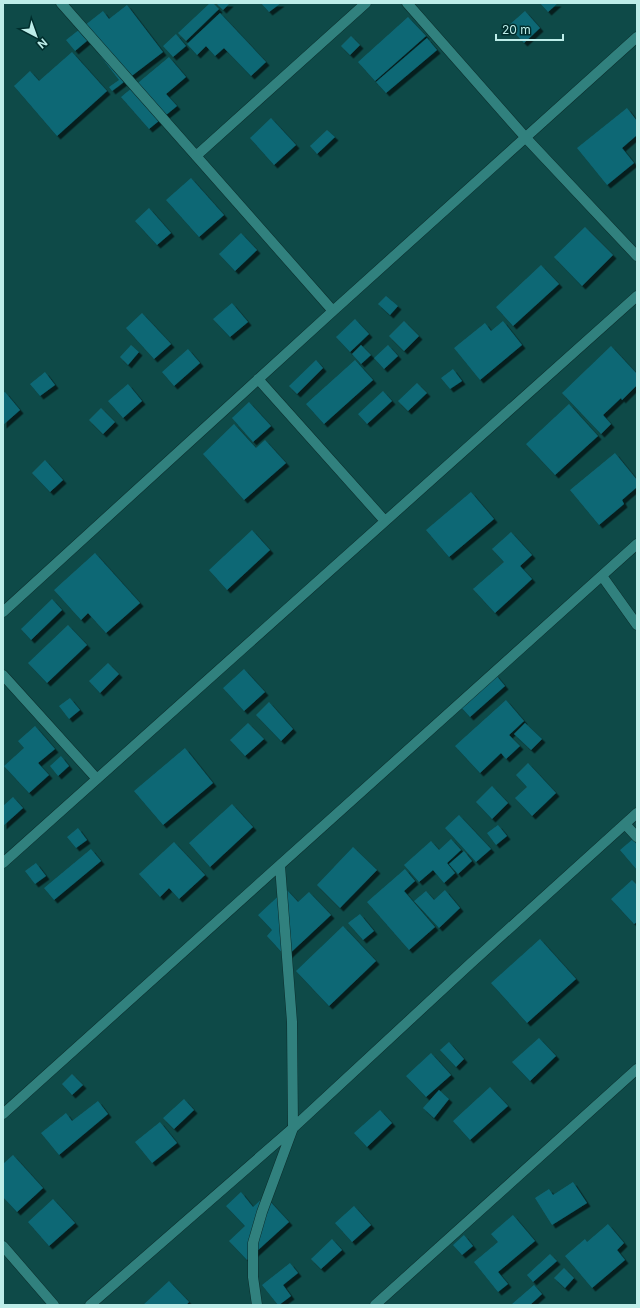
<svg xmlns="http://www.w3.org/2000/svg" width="640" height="1308" font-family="Inter,sans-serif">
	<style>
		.building { fill: #106775; filter: url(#shadow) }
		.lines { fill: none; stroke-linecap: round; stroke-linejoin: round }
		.minor-casing { stroke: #0b2d2c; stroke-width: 11 }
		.minor { stroke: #31817e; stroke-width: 10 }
	</style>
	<defs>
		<filter id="shadow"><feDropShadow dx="3.5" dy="3.5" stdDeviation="0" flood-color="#0009"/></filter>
	</defs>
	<rect width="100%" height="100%" fill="#0e4a48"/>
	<!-- building -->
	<path class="building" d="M210,3H213L219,9L186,41L178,33Z
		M216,3H230L223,10Z
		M261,3H281L269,12Z
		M540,3H558L548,12Z
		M127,5L163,52L112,91L109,87L119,80L88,40L75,51L66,40L103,11L109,19Z
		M525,11L540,28L524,43L508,26Z
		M220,13L266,62L251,76L224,48L215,56L206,46L197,55L187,44Z
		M408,17L426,36L375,81L358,62Z
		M176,34L186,46L173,57L163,46Z
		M351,36L360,45L350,55L341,46Z
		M427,38L437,50L386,93L376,82Z
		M72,52L107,91L57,136L14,86L30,71L39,81Z
		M169,57L186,77L166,94L177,106L149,129L121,97Z
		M627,108L637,121V135L622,148L634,163L607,185L577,148Z
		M271,118L296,145L274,165L250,138Z
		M327,130L335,137L317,154L310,146Z
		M191,178L224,215L199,237L166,200Z
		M149,208L171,233L157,245L135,221Z
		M585,227L613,255L582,286L554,257Z
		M241,233L257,250L235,271L219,254Z
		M541,265L559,284L513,326L496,307Z
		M386,296L398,306L390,315L378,304Z
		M232,303L248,322L230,337L213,319Z
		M142,313L171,344L154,359L126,328Z
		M355,319L369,334L350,352L336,337Z
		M404,321L419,336L404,351L389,336Z
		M503,321L522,345L480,380L454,348L485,323L491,331Z
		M131,345L139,352L128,365L120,357Z
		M361,345L371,355L361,364L352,354Z
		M388,345L398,356L384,369L374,358Z
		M611,346L637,374V385L622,400L621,398L603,415L611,424L601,434L562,393Z
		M188,349L200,363L174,386L162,372Z
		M316,360L323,368L297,394L289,386Z
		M355,360L373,380L324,424L306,404Z
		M453,369L462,381L450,389L441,378Z
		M45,372L55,385L40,396L30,384Z
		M417,383L427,393L408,411L398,401Z
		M128,384L142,401L123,418L108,401Z
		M383,391L392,401L367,424L358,414Z
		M5,392L20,410L3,425V393Z
		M249,402L271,426L253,442L232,418Z
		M569,404L598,436L555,475L526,444Z
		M101,408L115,422L103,434L89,420Z
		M234,424L256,448L265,440L286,463L244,500L203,454Z
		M615,453L637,480V487L622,500L624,504L599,525L570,490Z
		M45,460L63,480L50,492L32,473Z
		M471,492L494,519L449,557L426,530Z
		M252,530L270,550L227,590L209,570Z
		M511,532L532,555L520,566L532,579L495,613L473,589L504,562L492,549Z
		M95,553L140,603L106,633L88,613L81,620L54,590Z
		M52,599L62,610L31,640L21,629Z
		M68,625L87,645L47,683L28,663Z
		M108,663L119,674L100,693L89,681Z
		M244,669L265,692L244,711L223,688Z
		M495,674L505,686L470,717L460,706Z
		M70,698L80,710L69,719L59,706Z
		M506,700L524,721L509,735L520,746L506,759L501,753L480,773L455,746Z
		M269,702L293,729L281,741L256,715Z
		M248,723L264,739L245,756L230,740Z
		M525,723L542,739L531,750L514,734Z
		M35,726L55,749L38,763L49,775L29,793L4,766L24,748L18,741Z
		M185,748L213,783L163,825L134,791Z
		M61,756L69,766L58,776L50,766Z
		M528,763L556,793L532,816L515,798L527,787L516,775Z
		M492,786L508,803L492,819L476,802Z
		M13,797L23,808L3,826V806Z
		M232,804L253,827L210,867L189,843Z
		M459,815L491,849L476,862L445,828Z
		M498,825L507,836L496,845L487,833Z
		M78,828L87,840L76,848L67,837Z
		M451,839L461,850L447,863L455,873L444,883L433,870L419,882L404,865L431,841L439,850Z
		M633,839L637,845V870L620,850Z
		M174,842L205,875L179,899L169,888L160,897L139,874Z
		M353,847L377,870L340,908L317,885Z
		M91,849L101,861L54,900L44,888Z
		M464,851L472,861L458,874L449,864Z
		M36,863L46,876L35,884L25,871Z
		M405,869L415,881L404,891L435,927L409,950L367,902Z
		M632,880L637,885V922L634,924L611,899Z
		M286,889L298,902L309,892L331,915L286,957L267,936L272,930L258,915Z
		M445,890L460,908L439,928L414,901L426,891L434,900Z
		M360,914L374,931L363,940L348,923Z
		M343,926L376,961L329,1006L296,971Z
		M540,939L576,979L527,1023L491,983Z
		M539,1038L556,1056L530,1081L512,1062Z
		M449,1042L464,1059L456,1067L440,1050Z
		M431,1053L451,1075L426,1097L406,1076Z
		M72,1074L83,1085L72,1095L62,1084Z
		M490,1087L508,1106L470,1140L453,1121Z
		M439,1090L449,1099L434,1118L423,1108Z
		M184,1099L194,1110L174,1129L163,1118Z
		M98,1101L108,1114L59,1155L41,1133L66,1113L72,1121Z
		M380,1110L392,1123L367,1147L354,1133Z
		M160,1122L177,1143L152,1163L135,1142Z
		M13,1155L43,1188L17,1212L3,1197V1164Z
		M573,1182L587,1203L552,1225L535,1198L549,1189L553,1195Z
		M241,1192L253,1207L265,1196L289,1222L247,1260L229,1241L245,1226L226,1206Z
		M53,1199L75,1223L49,1246L28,1222Z
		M354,1206L371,1225L352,1242L335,1223Z
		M513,1215L535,1241L498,1272L508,1284L498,1292L474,1262L498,1242L491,1234Z
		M608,1224L624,1243L617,1250L625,1260L592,1288L565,1256L585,1239L587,1242Z
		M464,1235L473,1246L462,1255L453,1245Z
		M332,1239L342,1250L321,1269L311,1259Z
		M550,1254L557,1261L533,1282L527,1275Z
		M290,1263L298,1273L283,1285L291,1296L279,1305H278L262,1285Z
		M564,1268L574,1278L565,1288L554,1278Z
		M169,1281L189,1302L186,1305H143Z
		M534,1285L542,1294L530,1305H513L512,1304Z"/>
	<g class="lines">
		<defs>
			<path id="minor" d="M61,3L333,311
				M407,3L526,138L637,256
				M196,156L366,3
				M258,379L385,521
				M602,576L637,625
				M3,612L333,311L637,37
				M3,675L97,779
				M625,824L637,837
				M3,863L637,296
				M3,1114L637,544
				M3,1246L54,1305
				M90,1305L293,1128L470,964L637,813
				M257,1305L253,1277V1243L262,1212L293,1128L292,1022L280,866
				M375,1305L637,1069"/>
		</defs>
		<!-- minor casing -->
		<use href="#minor" class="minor-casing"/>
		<!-- minor -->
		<use href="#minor" class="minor"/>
	</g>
	<!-- border -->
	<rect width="640" height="1308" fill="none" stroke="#bdede9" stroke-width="8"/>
	<!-- north arrow -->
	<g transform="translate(36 36) rotate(139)" stroke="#002e2d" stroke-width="3" paint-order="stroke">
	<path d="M0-3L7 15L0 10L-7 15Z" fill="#bdede9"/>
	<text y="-6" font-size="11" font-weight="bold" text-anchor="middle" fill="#bdede9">N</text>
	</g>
	<!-- scale -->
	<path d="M496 34v6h67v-6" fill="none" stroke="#bdede9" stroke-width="2"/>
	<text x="502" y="34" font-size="12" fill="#bdede9" stroke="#002e2d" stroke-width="3" paint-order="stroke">20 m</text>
</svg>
